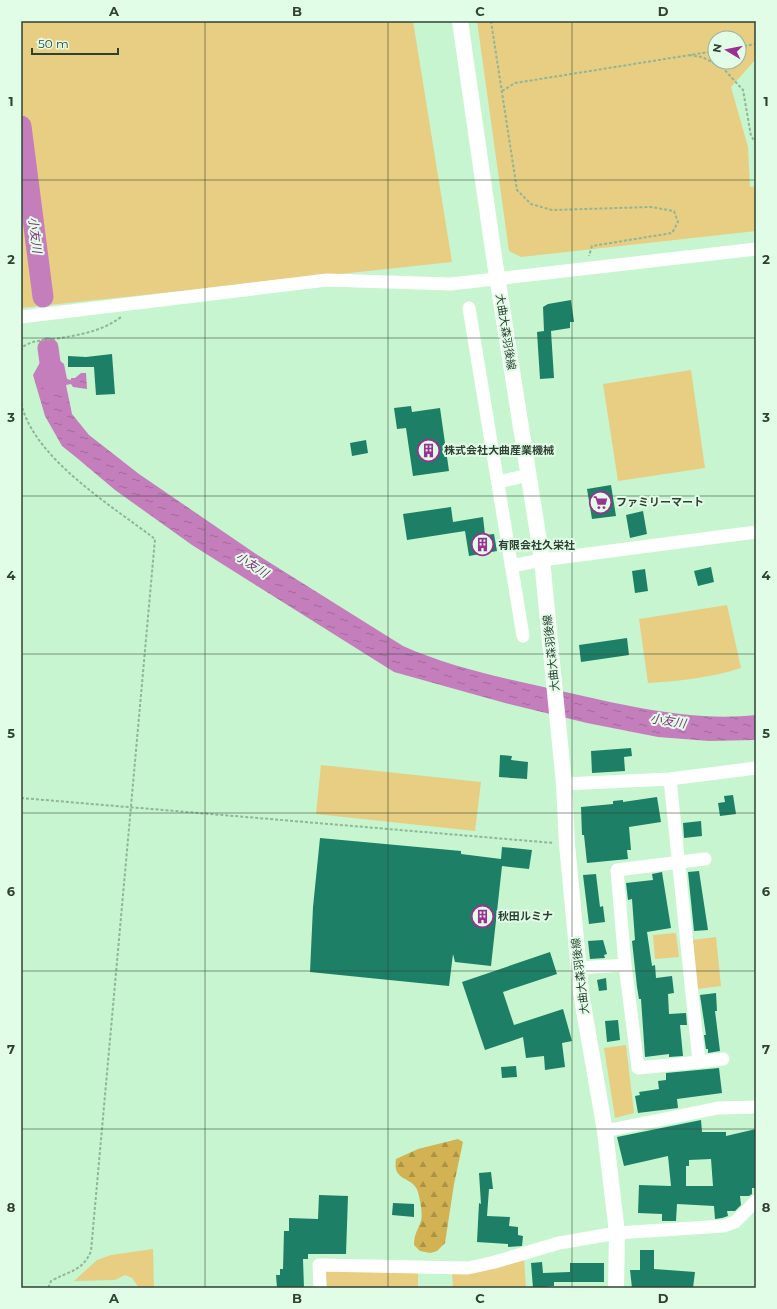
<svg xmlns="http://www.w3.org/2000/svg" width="777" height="1309" font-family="Montserrat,'Noto Sans JP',sans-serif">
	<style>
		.green { fill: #e7ce82; fill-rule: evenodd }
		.forest { fill: url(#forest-firs) }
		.water { fill: url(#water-ripples) }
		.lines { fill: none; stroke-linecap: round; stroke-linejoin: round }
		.river { stroke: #c57ebc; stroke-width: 21 }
		.building { fill: #1d7f66; fill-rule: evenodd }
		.path { stroke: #90b598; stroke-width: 2; stroke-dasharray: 3 2; stroke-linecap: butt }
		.minor { stroke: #fff; stroke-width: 13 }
		.major { stroke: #fff; stroke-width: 16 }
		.grid { fill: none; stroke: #2f4133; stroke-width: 1; stroke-opacity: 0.55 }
		.labels { text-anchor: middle; stroke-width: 4; stroke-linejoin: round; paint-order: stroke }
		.street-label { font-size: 11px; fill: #2f4133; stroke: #e1fde7 }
		.poi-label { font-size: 11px; font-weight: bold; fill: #2f4133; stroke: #e1fde7; text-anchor: start }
		.water-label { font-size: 12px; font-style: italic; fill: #85307d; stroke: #e1fde7 }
		.neatline { fill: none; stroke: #2f4133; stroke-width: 1.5 }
		.grid-label { font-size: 13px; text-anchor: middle; font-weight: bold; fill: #2f4133 }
	</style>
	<defs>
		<pattern id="forest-firs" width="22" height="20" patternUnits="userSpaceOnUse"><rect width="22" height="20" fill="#d2b253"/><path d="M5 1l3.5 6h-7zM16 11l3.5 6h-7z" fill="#ab9245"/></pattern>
		<pattern id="water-ripples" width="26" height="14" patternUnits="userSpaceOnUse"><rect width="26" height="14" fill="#c57ebc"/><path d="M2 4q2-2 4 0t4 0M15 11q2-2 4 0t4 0" fill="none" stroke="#a06999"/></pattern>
	</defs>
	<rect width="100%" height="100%" fill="#c6f5d0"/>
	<!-- green -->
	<path class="green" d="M21,21H413L452,262L21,308Z
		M477,21H756V59L731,87L748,147L750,187L756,186V231L521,257L509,251ZM715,38H739V62H715Z
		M691,370L705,468L618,481L603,384Z
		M727,605L741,668C710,678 680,681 648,683L639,619Z
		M321,765L481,782L475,831L316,814Z
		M676,933L679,957L655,959L653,935Z
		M716,937L721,986L697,989L692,940Z
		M626,1045L634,1113L615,1118L604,1048Z
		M153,1249L154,1288H139L132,1278L125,1275L115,1280L74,1281L97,1260L111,1255Z
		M524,1259L526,1288H453L452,1272Z
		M326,1271L418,1273V1288H327Z"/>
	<!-- forest -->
	<path class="forest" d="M458,1139L463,1142L454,1184L445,1243L437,1251L430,1253L420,1251L414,1245C414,1235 418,1229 421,1221C423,1213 420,1200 418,1192C413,1175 392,1183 396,1159L418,1149Z"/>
	<!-- water -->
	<path class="water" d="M54,356L64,364L67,379L71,380V378H75L81,373H86L87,389L73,387L71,384L66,385L72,414L89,435L139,474L256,554L403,646C452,668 508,679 561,691C624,705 690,722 756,715V740L709,741L658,737L587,723L505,703L394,672L192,545L115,490L77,458L62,446L45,416L33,375L43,357Z"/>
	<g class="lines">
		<!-- river -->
		<path class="river" d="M21,126L43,297
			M48,348L53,384"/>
	</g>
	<!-- building -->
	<path class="building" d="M571,300L574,322H570V328L551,331L554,378L540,379L537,332L544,331L543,307L548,304Z
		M112,354L115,394L96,395L94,367H68V356L86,357Z
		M411,406L412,412L440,408L449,471L413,476L406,428L397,429L394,408Z
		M366,440L368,453L352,456L350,443Z
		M611,485L616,516L592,519L587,489Z
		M451,507L453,522L483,517L485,535L494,534L497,551L469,556L465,531L407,540L403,514Z
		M643,511L647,534L630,538L626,515Z
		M711,567L714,582L698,586L694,571Z
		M645,569L648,591L635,593L632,571Z
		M627,638L629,655L581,662L579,645Z
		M631,748L632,756L624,757L625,771L592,773L591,751Z
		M500,755L512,756L511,760L528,762L527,779L499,777Z
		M733,795L736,814L720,816L718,803L725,802L724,796Z
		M657,797L661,822L629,827L631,850H627L628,859L587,863L584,835H582L581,807L613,804V801L623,800V802Z
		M701,821L702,836L684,838L683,823Z
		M320,838L461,851V854L501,859L502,847L532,850L529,869L502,866L491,966L455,962L453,954L449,986L310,972L313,907Z
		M699,871L708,930L694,931L688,872Z
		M662,872L671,928L647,932L652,966L655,965L656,978L672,976L674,993L668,994L669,1014L686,1013L687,1025H680L683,1056L669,1057V1054L645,1057L641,999H639L637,987L632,941L635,940L632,899L628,900L626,883L653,880L652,874Z
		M596,874L600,907L603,906L605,922L589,924L583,875Z
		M603,940L607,954L604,955L605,958L590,959L588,941Z
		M550,952L557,974L503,992L514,1025L563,1009L572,1041L562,1043L565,1067L545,1070L544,1056L526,1058L523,1037L485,1050L462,982Z
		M606,978L607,990L599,991L597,980Z
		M716,993L717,1011H715L720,1051L708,1053V1049H706L704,1035H706L700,995Z
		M618,1020L620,1040L607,1042L605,1021Z
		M516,1066L517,1077L502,1078L501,1067Z
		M719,1068L722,1093L677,1099L678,1108L638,1113L635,1096L640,1095L639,1092L659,1089L658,1081L666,1080V1073Z
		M701,1120L702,1132H726V1136L756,1129V1188H752V1194L749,1196H740L741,1205L735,1211H727L728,1216L722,1218L715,1219L714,1206L677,1204L676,1221H662V1214L638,1213L639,1185L671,1186L668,1156L624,1166L617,1137ZM711,1159L713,1186H686V1166H689V1160Z
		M491,1172L493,1189H489L487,1216L510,1217L509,1226L518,1227V1235L523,1236L522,1246L508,1247V1244L477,1242L479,1203L481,1204L479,1173Z
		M319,1195L348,1196L346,1254H308V1259H303L304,1288H277L276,1275H280V1269H283L284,1231H289V1218L318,1219Z
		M393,1203L414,1204V1217L392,1215Z
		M640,1250H654V1269L695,1272L693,1288H632L630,1270H640Z
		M542,1262L543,1273L570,1272V1263H604V1282H554V1286L533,1288L531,1263Z"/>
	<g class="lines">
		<!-- path -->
		<path class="path" d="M491,21L517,190L531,204L552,210L651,207L674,211L678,222L672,233L592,246L589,256
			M739,47L756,44
			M689,55L702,57L722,67L743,90L751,136L756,143
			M502,91L515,83L715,51
			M21,351L24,346L32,342C62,337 96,336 121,317
			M21,373C21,384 20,399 23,410C40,462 112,506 155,539L91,1251C83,1271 69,1271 51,1281L48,1288
			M21,798L554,843"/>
		<!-- minor -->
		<path class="minor" d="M469,308L523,636
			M21,317L327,280L451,284L756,249
			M498,482L529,475
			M511,566L542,560L756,532
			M670,779L699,1062L638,1068L625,965L617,870L705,859
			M564,784L670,779L756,768
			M579,968L625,965
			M699,1062L723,1059
			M605,1131L718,1108L756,1107
			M320,1288L319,1265L468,1268L495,1262L559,1243L617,1233L724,1226L735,1222L756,1201"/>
		<!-- major -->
		<path class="major" d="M460,21L494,257L542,560L564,784L567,844L581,993L605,1131L617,1233L616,1288"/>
	</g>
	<!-- grid -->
	<path class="grid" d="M205,21V1288M388,21V1288M572,21V1288M21,180H756M21,338H756M21,496H756M21,654H756M21,813H756M21,971H756M21,1129H756"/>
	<!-- icons -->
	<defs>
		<symbol id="building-ring" viewBox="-11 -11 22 22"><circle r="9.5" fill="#e1fde7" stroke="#9b3193" stroke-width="1.5"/><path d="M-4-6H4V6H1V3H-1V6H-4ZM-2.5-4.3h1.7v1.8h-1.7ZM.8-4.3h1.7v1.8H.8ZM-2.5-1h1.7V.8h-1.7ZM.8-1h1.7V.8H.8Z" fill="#9b3193"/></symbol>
		<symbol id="supermarket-ring" viewBox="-11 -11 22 22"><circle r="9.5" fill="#e1fde7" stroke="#9b3193" stroke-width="1.5"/><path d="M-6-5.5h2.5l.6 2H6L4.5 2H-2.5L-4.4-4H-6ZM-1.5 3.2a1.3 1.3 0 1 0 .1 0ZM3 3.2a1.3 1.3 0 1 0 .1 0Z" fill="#9b3193"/></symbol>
	</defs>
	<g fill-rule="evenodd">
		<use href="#building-ring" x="416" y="438" width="25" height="25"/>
		<use href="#supermarket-ring" x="588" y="490" width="25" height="25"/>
		<use href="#building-ring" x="470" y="532" width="25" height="25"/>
		<use href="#building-ring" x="470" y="904" width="25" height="25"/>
	</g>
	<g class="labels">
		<!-- street labels -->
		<g class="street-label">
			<text transform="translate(506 332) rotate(81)" y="4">大曲大森羽後線</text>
			<text transform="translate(551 653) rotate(-96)" y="4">大曲大森羽後線</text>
			<text transform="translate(580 976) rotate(-97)" y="4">大曲大森羽後線</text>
		</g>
		<!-- poi labels -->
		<g class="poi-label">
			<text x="444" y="454">株式会社大曲産業機械</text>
			<text x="616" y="506">ファミリーマート</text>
			<text x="498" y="549">有限会社久栄社</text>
			<text x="498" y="920">秋田ルミナ</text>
		</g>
		<!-- water labels -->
		<g class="water-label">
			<text transform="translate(35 235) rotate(83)" y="4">小友川</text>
			<text transform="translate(252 565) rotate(33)" y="4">小友川</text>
			<text transform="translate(668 721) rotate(9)" y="4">小友川</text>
		</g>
	</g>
	<!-- border -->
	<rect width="777" height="1309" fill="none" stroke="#e1fde7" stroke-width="44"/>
	<!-- north arrow -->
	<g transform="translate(727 50) rotate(280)"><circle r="19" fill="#e1fde7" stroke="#9ab29f"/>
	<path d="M0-3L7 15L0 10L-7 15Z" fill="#9b3193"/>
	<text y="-6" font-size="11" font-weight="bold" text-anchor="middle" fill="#2f4133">N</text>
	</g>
	<!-- scale -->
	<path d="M32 48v6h86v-6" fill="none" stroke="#2f4133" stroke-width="2"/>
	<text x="38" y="48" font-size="12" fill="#2f4133" stroke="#e1fde7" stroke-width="3" paint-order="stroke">50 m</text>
	<rect x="22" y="22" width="733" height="1265" class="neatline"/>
	<g class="grid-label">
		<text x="114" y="16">A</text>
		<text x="297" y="16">B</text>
		<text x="480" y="16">C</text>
		<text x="663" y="16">D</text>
		<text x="11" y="106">1</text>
		<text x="766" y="106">1</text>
		<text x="11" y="264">2</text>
		<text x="766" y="264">2</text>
		<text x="11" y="422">3</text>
		<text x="766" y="422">3</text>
		<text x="11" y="580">4</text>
		<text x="766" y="580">4</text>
		<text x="11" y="738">5</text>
		<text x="766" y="738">5</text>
		<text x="11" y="896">6</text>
		<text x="766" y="896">6</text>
		<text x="11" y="1054">7</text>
		<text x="766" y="1054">7</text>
		<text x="11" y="1212">8</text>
		<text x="766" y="1212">8</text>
		<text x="114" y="1303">A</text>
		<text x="297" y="1303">B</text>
		<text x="480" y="1303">C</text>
		<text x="663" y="1303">D</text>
	</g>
</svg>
